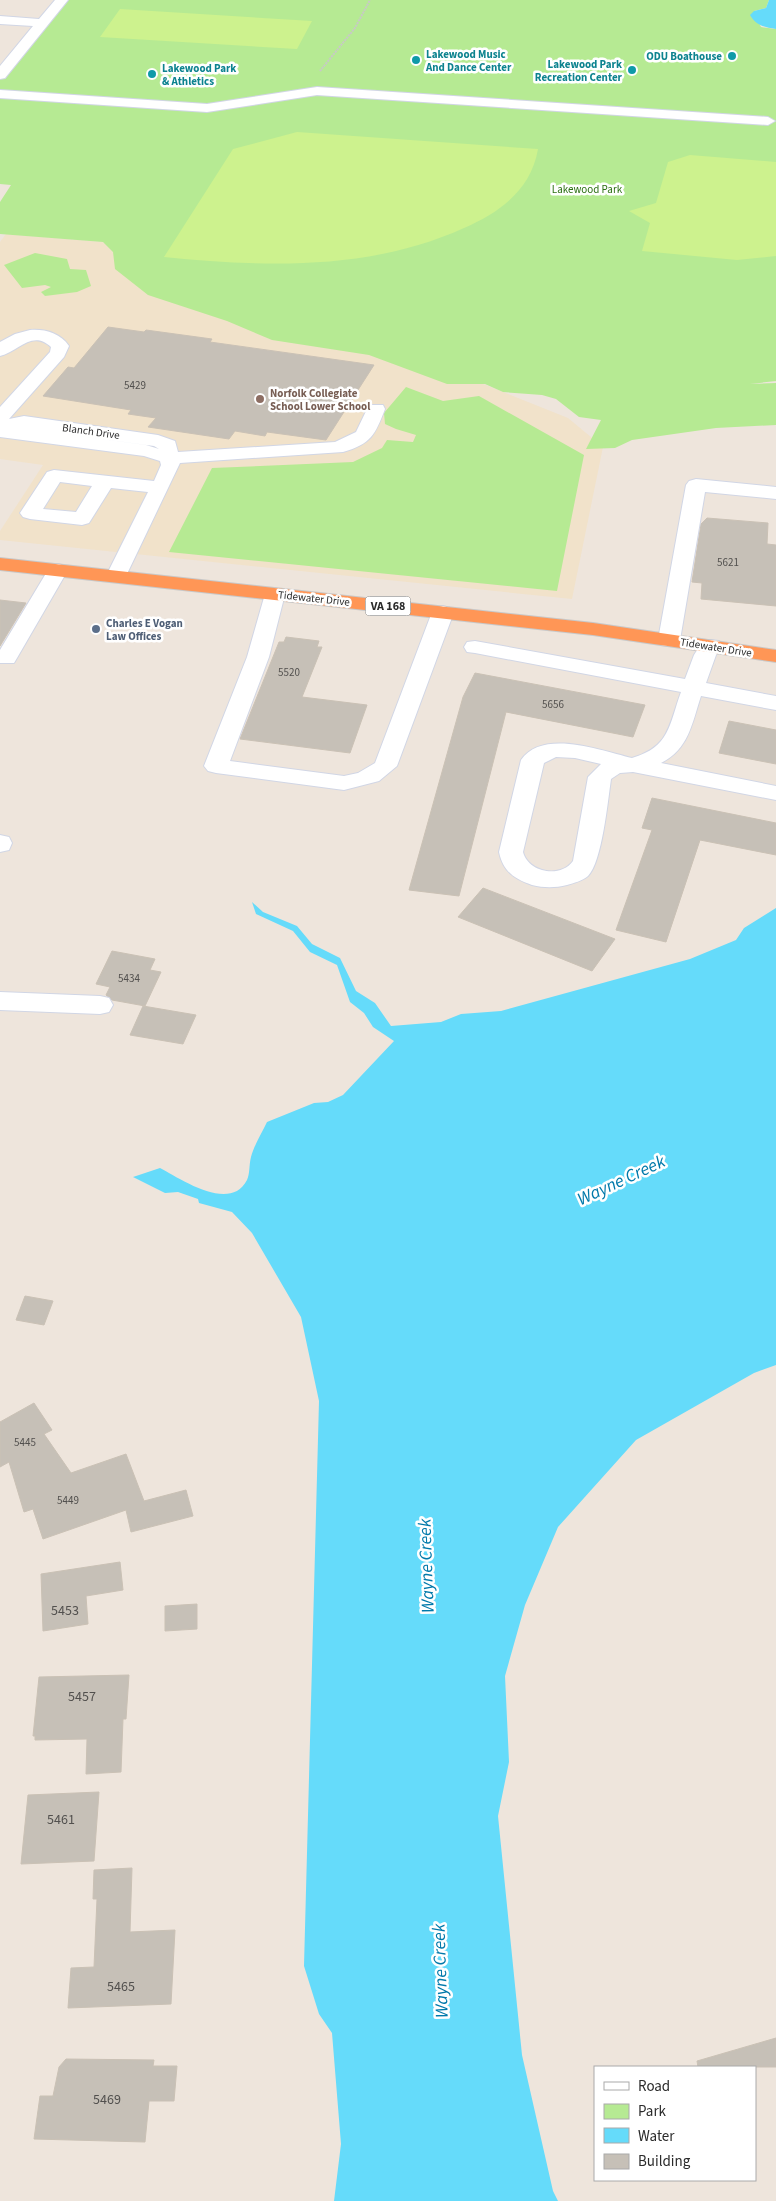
<svg xmlns="http://www.w3.org/2000/svg" width="776" height="2201" font-family="'Source Sans 3',sans-serif">
	<style>
		.education { fill: #f1e2ca }
		.green { fill: #b6ea93 }
		.pitch { fill: #cdf28e }
		.water { fill: #65dbfa }
		.building { fill: #c6c0b7; stroke: #cac1b5 }
		.lines { fill: none; stroke-linecap: round; stroke-linejoin: round }
		.minor-casing { stroke: #d1d6e5; stroke-width: 2 }
		.highway-casing { stroke: #c8c8c8; stroke-width: 2 }
		.path { stroke: #c8c8c8; stroke-width: 2; stroke-dasharray: 2 1; stroke-linecap: butt }
		.minor { fill: #fff; fill-rule: evenodd }
		.highway { fill: #ff9656; fill-rule: evenodd }
		.culture-dot { fill: #0f9aa8; stroke: #fff; stroke-width: 2 }
		.education-dot { fill: #8d6e63; stroke: #fff; stroke-width: 2 }
		.service-dot { fill: #5c6f8a; stroke: #fff; stroke-width: 2 }
		.labels { text-anchor: middle; stroke-width: 5; stroke-linejoin: round; paint-order: stroke }
		.far-culture-label { font-size: 11px; font-weight: bold; fill: #0d838f; stroke: #fff; text-anchor: start }
		.far-park-label { font-size: 11px; fill: #2c7013; stroke: #fff }
		.number-label { font-size: 11px; fill: #52504e }
		.far-education-label { font-size: 11px; font-weight: bold; fill: #785e54; stroke: #fff; text-anchor: start }
		.far-street-label { font-size: 11px; fill: #2b2b2b; stroke: #fff }
		.far-service-label { font-size: 11px; font-weight: bold; fill: #4e5e75; stroke: #fff; text-anchor: start }
		.shield { fill: #fff; stroke: #6b6b6b; stroke-width: 1 }
		.shield-label { font-size: 12px; font-weight: bold; fill: #2b2b2b }
		.near-number-label { font-size: 14px; fill: #52504e }
		.near-water-label { font-size: 18px; font-style: italic; fill: #0079aa; stroke: #fff }
	</style>
	<rect width="100%" height="100%" fill="#eee5dc"/>
	<!-- education -->
	<path class="education" d="M6,234L103,242L133,271L471,379L568,418L603,447L572,599L0,540V531L43,465L0,459V242Z"/>
	<!-- green -->
	<path class="green" d="M62,0H769L766,8L754,11L761,27L776,29V381L750,384L776,383V425L716,428L632,440L615,448L586,449L601,420L579,417L556,399L542,395L503,392L485,384H447L369,355L272,340L227,321L148,295L115,269L113,252L103,242L0,234V202L11,185L0,184V76Z
		M35,253L67,259L70,269L86,270L91,286L77,292L45,296L41,292L51,287L45,285L22,288L4,265Z
		M406,387L443,401L479,396L584,455L557,591L169,552L212,468L353,462L382,448L387,440L413,442L416,435L396,429L385,424L384,413Z"/>
	<!-- pitch -->
	<path class="pitch" d="M120,9L312,21L297,49L100,37Z
		M297,132L538,149C531,190 500,212 464,228C369,271 265,267 164,257L233,149Z
		M690,155L776,162V256L737,260L642,251L650,223L629,211L656,203L668,162Z"/>
	<!-- water -->
	<path class="water" d="M769,0H776V29C765,27 756,26 750,15L754,11L766,8Z
		M252,902L263,912L297,926L312,944L340,958L356,991L375,1003L391,1026L441,1022L461,1014L501,1011L690,959L736,940L744,928L776,908V1365L754,1373L636,1440L558,1527L525,1605L505,1676L509,1762L498,1816L522,2055L553,2191L558,2201H334L341,2144L332,2033L319,2014L304,1966L319,1401L301,1317L252,1233L232,1212L199,1203L198,1199L178,1192L165,1193L133,1177L160,1168C181,1179 230,1213 247,1180C250,1174 249,1164 251,1157C254,1145 262,1133 267,1122L314,1103L328,1102L343,1095L394,1041L373,1027L364,1013L350,1002L337,965L310,952L293,931L256,914Z"/>
	<!-- building -->
	<path class="building" d="M108,327L144,332L146,330L212,339L210,342L374,365L326,440L267,432L265,436L235,431L229,439L148,427L156,418L128,414L131,410L43,396L68,367L74,368Z
		M707,518L768,523L767,544L776,545V606L701,599L702,583L692,582L701,524Z
		M0,600L26,603L0,646Z
		M286,637L319,641L317,647H322L302,697L367,705L350,753L240,739L279,642H284Z
		M475,673L645,705L633,737L506,712L459,896L409,890L463,697Z
		M729,721L776,730V764L719,753Z
		M652,798L776,823V855L700,840L666,942L616,930L652,830L642,828Z
		M483,888L615,939L592,971L458,917Z
		M112,951L155,959L150,970L161,972L145,1006L112,1000L106,995L110,987L96,984Z
		M143,1006L196,1015L183,1044L130,1035Z
		M25,1296L53,1301L44,1325L16,1320Z
		M34,1403L52,1430L44,1434L71,1473L126,1454L144,1501L186,1490L193,1516L131,1532L126,1510L43,1539L33,1509L24,1512L9,1462L0,1467V1422Z
		M120,1562L123,1590L86,1596L88,1624L43,1631L41,1574Z
		M197,1604V1629L165,1631V1606Z
		M129,1675L126,1719H123L121,1772L86,1774L87,1739L35,1740V1736H33L39,1677Z
		M99,1792L94,1861L21,1864L28,1795Z
		M132,1868L130,1932L175,1930L171,2004L68,2008L71,1968L94,1967L97,1899H93L94,1870Z
		M776,2038V2067H698L697,2061Z
		M66,2059L154,2060L153,2066H177L174,2101H149L145,2142L34,2139L40,2096H53L59,2067Z"/>
	<g class="lines">
		<defs>
			<path id="minor" d="M55,0H68L5,78L0,79V66L33,26L0,24V16L39,19Z
				M317,87L768,117L775,121L768,125L317,95L207,112L0,98V90L207,104Z
				M30,330C45,329 60,333 69,346L64,357L9,419L24,416L158,435L175,441L178,452L335,442L356,432L369,405H383L385,409C375,435 371,444 343,452L180,463L126,576L123,580L116,582L109,580L106,576L148,492L111,488L89,523L82,525L30,519L23,517L20,513L47,472L54,470L154,481L161,465L160,461L144,456L0,437V407L50,352L51,347C32,329 18,352 0,356V342L15,334ZM20,428L154,446L159,449L146,445ZM60,482L92,486L76,512L43,509Z
				M696,479L776,487V499L705,492L680,640L677,645L669,646L661,645L658,640L686,485L689,481Z
				M58,564L65,566L68,570L17,658L14,663H0V650L48,570L51,566Z
				M275,588L282,590L285,594L269,657L230,761L344,776L358,773L375,763L432,612L436,608L443,606L450,608L454,612L397,766L379,781L344,790L216,773L208,771L204,766L247,657L265,594L268,590Z
				M711,640L719,641L722,646L716,655L706,683L776,696V710L701,696C692,723 689,749 661,763L776,786V800L633,772L620,773L611,779C608,800 602,862 588,876C582,881 574,883 567,885C555,888 544,888 532,885C514,879 503,871 499,852L521,760C543,728 602,751 632,758C670,747 669,725 681,692L475,653L467,652L464,647L467,642L475,641L685,679L694,655L703,641ZM556,757L575,758L601,764L588,777L573,861C560,879 528,872 523,852L544,763Z
				M0,835L9,837L12,843L9,850L0,852Z
				M0,992L100,996L109,998L113,1005L109,1012L100,1014L0,1010Z"/>
			<path id="highway" d="M0,558L593,623L776,650V662L593,635L0,570Z"/>
		</defs>
		<!-- minor casing -->
		<use href="#minor" class="minor-casing"/>
		<!-- highway casing -->
		<use href="#highway" class="highway-casing"/>
		<!-- path -->
		<path class="path" d="M320,71L355,28L370,0"/>
		<!-- minor -->
		<use href="#minor" class="minor"/>
		<!-- highway -->
		<use href="#highway" class="highway"/>
	</g>
	<!-- markers -->
	<g class="culture-dot">
		<circle cx="732" cy="56" r="5"/>
		<circle cx="416" cy="60" r="5"/>
		<circle cx="632" cy="70" r="5"/>
		<circle cx="152" cy="74" r="5"/>
	</g>
	<circle class="education-dot" cx="260" cy="399" r="5"/>
	<circle class="service-dot" cx="96" cy="629" r="5"/>
	<g class="labels">
		<!-- far-culture labels -->
		<g class="far-culture-label">
			<text x="426" y="58">Lakewood Music<tspan x="426" dy="13">And Dance Center</tspan></text>
			<text x="722" y="60" text-anchor="end">ODU Boathouse</text>
			<text x="622" y="68" text-anchor="end">Lakewood Park<tspan x="622" dy="13">Recreation Center</tspan></text>
			<text x="162" y="72">Lakewood Park<tspan x="162" dy="13">&amp; Athletics</tspan></text>
		</g>
		<!-- far-park labels -->
		<g class="far-park-label">
			<text x="587" y="193">Lakewood Park</text>
		</g>
		<!-- number labels -->
		<g class="number-label">
			<text x="135" y="389">5429</text>
			<text x="728" y="566">5621</text>
			<text x="289" y="676">5520</text>
			<text x="553" y="708">5656</text>
			<text x="129" y="982">5434</text>
			<text x="25" y="1446">5445</text>
			<text x="68" y="1504">5449</text>
		</g>
		<!-- far-education labels -->
		<g class="far-education-label">
			<text x="270" y="397">Norfolk Collegiate<tspan x="270" dy="13">School Lower School</tspan></text>
		</g>
		<!-- far-street labels -->
		<g class="far-street-label">
			<text transform="translate(91 431) rotate(8)" y="4">Blanch Drive</text>
			<text transform="translate(314 598) rotate(6)" y="4">Tidewater Drive</text>
			<text transform="translate(716 647) rotate(9)" y="4">Tidewater Drive</text>
		</g>
		<!-- far-service labels -->
		<g class="far-service-label">
			<text x="106" y="627">Charles E Vogan<tspan x="106" dy="13">Law Offices</tspan></text>
		</g>
		<!-- shield labels -->
		<rect class="shield" x="365.5" y="596.5" width="45" height="19" rx="4"/>
		<g class="shield-label">
			<text x="388" y="610">VA 168</text>
		</g>
		<!-- near-number labels -->
		<g class="near-number-label">
			<text x="65" y="1615">5453</text>
			<text x="82" y="1701">5457</text>
			<text x="61" y="1824">5461</text>
			<text x="121" y="1991">5465</text>
			<text x="107" y="2104">5469</text>
		</g>
		<!-- near-water labels -->
		<g class="near-water-label">
			<text transform="translate(621 1180) rotate(-25)" y="6">Wayne Creek</text>
			<text transform="translate(426 1566) rotate(-92)" y="6">Wayne Creek</text>
			<text transform="translate(440 1971) rotate(-92)" y="6">Wayne Creek</text>
		</g>
	</g>
	<!-- legend -->
	<rect x="594" y="2066" width="162" height="115" fill="#ffffff" stroke="#aaaaaa"/>
	<rect x="604" y="2082" width="25" height="8" fill="#ffffff" stroke="#aaaaaa"/>
	<text x="638" y="2091" font-size="15" fill="#2b2b2b">Road</text>
	<rect x="604" y="2104" width="25" height="15" fill="#b6ea93" stroke="#aaaaaa"/>
	<text x="638" y="2116" font-size="15" fill="#2b2b2b">Park</text>
	<rect x="604" y="2128" width="25" height="15" fill="#65dbfa" stroke="#aaaaaa"/>
	<text x="638" y="2141" font-size="15" fill="#2b2b2b">Water</text>
	<rect x="604" y="2154" width="25" height="15" fill="#c6c0b7" stroke="#aaaaaa"/>
	<text x="638" y="2166" font-size="15" fill="#2b2b2b">Building</text>
</svg>
